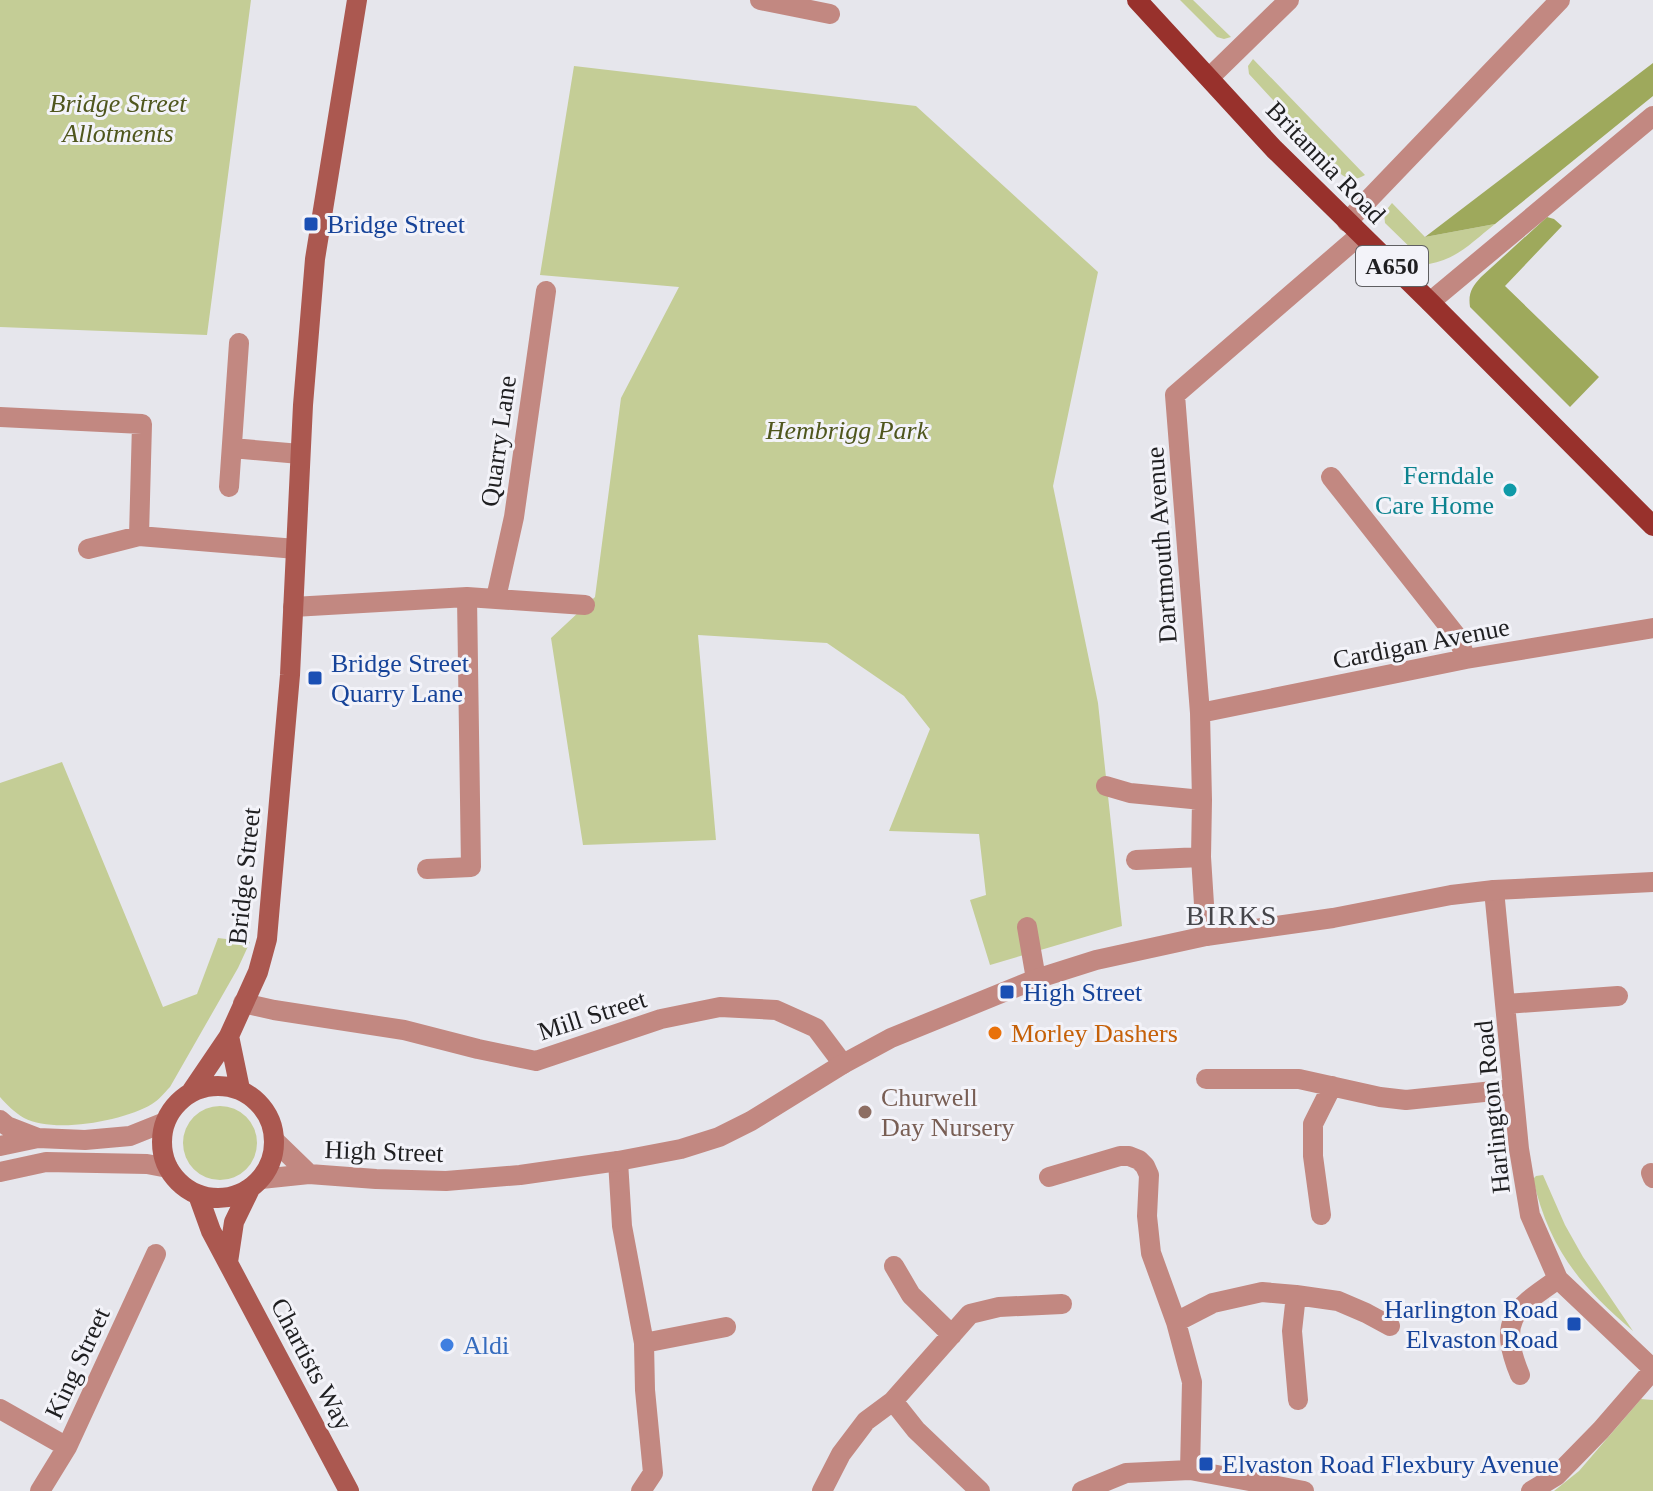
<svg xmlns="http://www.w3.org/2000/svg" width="1653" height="1491" font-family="'Times New Roman',serif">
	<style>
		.green { fill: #c4cd96 }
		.forest { fill: #9ea95c }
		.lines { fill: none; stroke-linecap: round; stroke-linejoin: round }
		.minor { stroke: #c28881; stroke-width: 20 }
		.tertiary { stroke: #c28881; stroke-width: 20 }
		.secondary { stroke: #ab5850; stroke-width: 20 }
		.primary { stroke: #98312c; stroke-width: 20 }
		.transit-dot { fill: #1a4fb4; stroke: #f3f3f9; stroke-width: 3 }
		.culture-dot { fill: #0f9aa8; stroke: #f3f3f9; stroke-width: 3 }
		.food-dot { fill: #e8710a; stroke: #f3f3f9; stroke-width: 3 }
		.education-dot { fill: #8d6e63; stroke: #f3f3f9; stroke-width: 3 }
		.shop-dot { fill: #3f7fe0; stroke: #f3f3f9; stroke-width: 3 }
		.labels { text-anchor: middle; stroke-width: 6; stroke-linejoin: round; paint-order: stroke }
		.shield { fill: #f3f3f9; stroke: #5f5f62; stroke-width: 2 }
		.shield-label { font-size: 24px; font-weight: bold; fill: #1f1f21 }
		.park-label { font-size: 26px; font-style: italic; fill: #4f561d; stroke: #f3f3f9 }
		.street-label { font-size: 26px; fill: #1f1f21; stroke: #f3f3f9 }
		.transit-label { font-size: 26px; fill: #164399; stroke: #f3f3f9; text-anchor: start }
		.culture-label { font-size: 26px; fill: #0d838f; stroke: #f3f3f9; text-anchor: end }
		.food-label { font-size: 26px; fill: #c56008; stroke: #f3f3f9; text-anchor: start }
		.education-label { font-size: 26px; fill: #785e54; stroke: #f3f3f9; text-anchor: start }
		.shop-label { font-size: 26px; fill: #366cbe; stroke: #f3f3f9; text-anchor: start }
		.neighbourhood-label { font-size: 28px; letter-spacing: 2px; fill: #46464b; stroke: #f3f3f9 }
	</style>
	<rect width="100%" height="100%" fill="#e6e6ec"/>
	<!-- green -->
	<path class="green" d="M0,0H251L207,335L0,327Z
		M1180,0H1193L1231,37L1224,39L1217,37Z
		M1253,59L1365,175C1356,180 1351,181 1342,175L1249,74L1248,66Z
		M574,66L916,106L1098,272L1053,486L1098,703L1122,926L990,965L970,900L986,895L979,834L889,831L930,729L904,696L827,643L698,635L716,840L583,845L551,638L595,597L621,398L679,287L540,275Z
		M1392,203L1425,237L1495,224C1473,241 1458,259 1429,264L1422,259L1385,223L1384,213Z
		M62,762L163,1007L197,994L218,938L250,942L238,968L170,1087C164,1093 159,1100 152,1104C124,1121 54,1134 24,1118C14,1112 7,1105 0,1097V783Z
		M183 1143a37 37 0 1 1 74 0a37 37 0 1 1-74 0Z
		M1543,1175L1565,1225L1583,1257L1633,1331C1580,1286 1549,1248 1533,1179L1536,1176Z
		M1641,1399L1653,1400V1491H1554L1579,1471Z"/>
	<!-- forest -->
	<path class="forest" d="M1653,63V96L1495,224L1425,237Z
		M1547,217L1554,219L1562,226L1505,286L1599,377L1570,407L1470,307C1468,293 1472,287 1481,277Z"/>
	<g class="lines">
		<!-- minor -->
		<path class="minor" d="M760,0L830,14
			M1210,77L1289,0
			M1347,222L1560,0
			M1430,302L1653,116
			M0,417L142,424L139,536L296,549
			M232,448L300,454
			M1331,477L1458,638L1466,659
			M229,487L239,343
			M88,549L139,536
			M496,598L514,517L546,291
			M293,607L467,597L585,605
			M1200,713L1466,659L1653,628
			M1106,786L1130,793L1202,800
			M1136,860L1201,857
			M427,869L471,867L467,597
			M1494,890L1519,1149L1530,1215L1558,1279L1653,1369
			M1027,927L1036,979
			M1206,936L1201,857L1202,800L1200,713L1175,395L1360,235
			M243,1003L274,1010L404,1030L478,1049L536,1061L661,1019L720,1007L776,1010L816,1028L843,1064
			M1506,1004L1618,996
			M1206,1079H1299L1380,1097L1406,1100L1513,1089
			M618,1161L622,1226L644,1343L645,1390L653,1473L641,1491
			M1651,1173L1653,1178
			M1049,1177L1120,1156H1129L1139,1160L1145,1166L1149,1175L1147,1216L1151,1253L1176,1322L1192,1382L1190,1470
			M1321,1215L1313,1156V1124L1332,1086
			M894,1266L911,1295L952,1335
			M1296,1295L1292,1331L1298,1400
			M1176,1322L1213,1303L1262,1292L1296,1295L1338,1301L1366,1313L1390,1326
			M644,1343L726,1327
			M1520,1375C1497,1319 1515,1309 1558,1279
			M893,1401L916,1430L980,1491
			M0,1409L67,1447
			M40,1491L67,1447L156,1254
			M822,1491L841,1454L866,1421L893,1401L970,1314L999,1307L1062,1304
			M1082,1491L1126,1473L1190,1470L1304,1491
			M1531,1491L1556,1476L1601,1430L1653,1370"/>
		<!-- tertiary -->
		<path class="tertiary" d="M0,1120L7,1126L38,1138
			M275,1141L309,1174
			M0,1146L38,1138L85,1140L130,1136L165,1122
			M0,1172L46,1162L147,1164L168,1168
			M261,1179L309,1174L376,1179L446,1181L520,1175L618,1161L681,1149L719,1137L751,1121L843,1064L891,1038L1036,979L1096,960L1206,936L1333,918L1451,895L1494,890L1653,882"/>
		<!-- secondary -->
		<path class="secondary" d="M229,1036L240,1089
			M162 1142a56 56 0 1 1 112 0a56 56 0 1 1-112 0Z
			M191,1092L229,1036L258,972L267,939L290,675L303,405L315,259L357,0
			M198,1195L211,1231L349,1491
			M228,1262L234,1222L250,1189"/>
		<!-- primary -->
		<path class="primary" d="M1137,0L1274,149L1430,302L1653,526"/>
	</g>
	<!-- markers -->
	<g class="transit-dot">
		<rect x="303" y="216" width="16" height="16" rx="4"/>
		<rect x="307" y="670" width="16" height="16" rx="4"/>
		<rect x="999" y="984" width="16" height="16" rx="4"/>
		<rect x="1566" y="1316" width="16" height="16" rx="4"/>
		<rect x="1198" y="1456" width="16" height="16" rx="4"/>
	</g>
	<circle class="culture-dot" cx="1510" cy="490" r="8"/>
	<circle class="food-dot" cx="995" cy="1033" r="8"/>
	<circle class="education-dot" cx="865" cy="1112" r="8"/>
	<circle class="shop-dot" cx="447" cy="1345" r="8"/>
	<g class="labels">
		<!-- shield labels -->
		<rect class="shield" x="1356" y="246" width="72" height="40" rx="6"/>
		<g class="shield-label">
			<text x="1392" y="274">A650</text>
		</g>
		<!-- park labels -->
		<g class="park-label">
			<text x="118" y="112">Bridge Street<tspan x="118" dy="30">Allotments</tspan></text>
			<text x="847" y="439">Hembrigg Park</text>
		</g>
		<!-- street labels -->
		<g class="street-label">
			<text transform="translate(1326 162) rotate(46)" y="9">Britannia Road</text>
			<text transform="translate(498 441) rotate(-82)" y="9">Quarry Lane</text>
			<text transform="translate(1161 545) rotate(-94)" y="9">Dartmouth Avenue</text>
			<text transform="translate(1421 643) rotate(-11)" y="9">Cardigan Avenue</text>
			<text transform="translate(244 876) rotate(-84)" y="9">Bridge Street</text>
			<text transform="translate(592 1015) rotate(-18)" y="9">Mill Street</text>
			<text transform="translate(1492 1107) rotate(-96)" y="9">Harlington Road</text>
			<text transform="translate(384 1151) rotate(2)" y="9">High Street</text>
			<text transform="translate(77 1363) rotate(-65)" y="9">King Street</text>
			<text transform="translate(312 1364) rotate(62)" y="9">Chartists Way</text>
		</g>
		<!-- transit labels -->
		<g class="transit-label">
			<text x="327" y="233">Bridge Street</text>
			<text x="331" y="672">Bridge Street<tspan x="331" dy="30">Quarry Lane</tspan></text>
			<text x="1023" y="1001">High Street</text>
			<text x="1558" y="1318" text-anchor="end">Harlington Road<tspan x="1558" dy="30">Elvaston Road</tspan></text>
			<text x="1222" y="1473">Elvaston Road Flexbury Avenue</text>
		</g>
		<!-- culture labels -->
		<g class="culture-label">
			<text x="1494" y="484">Ferndale<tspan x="1494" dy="30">Care Home</tspan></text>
		</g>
		<!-- food labels -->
		<g class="food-label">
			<text x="1011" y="1042">Morley Dashers</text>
		</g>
		<!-- education labels -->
		<g class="education-label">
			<text x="881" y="1106">Churwell<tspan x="881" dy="30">Day Nursery</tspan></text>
		</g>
		<!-- shop labels -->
		<g class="shop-label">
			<text x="463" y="1354">Aldi</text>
		</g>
		<!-- neighbourhood labels -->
		<g class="neighbourhood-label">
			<text x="1232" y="925">BIRKS</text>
		</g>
	</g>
</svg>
